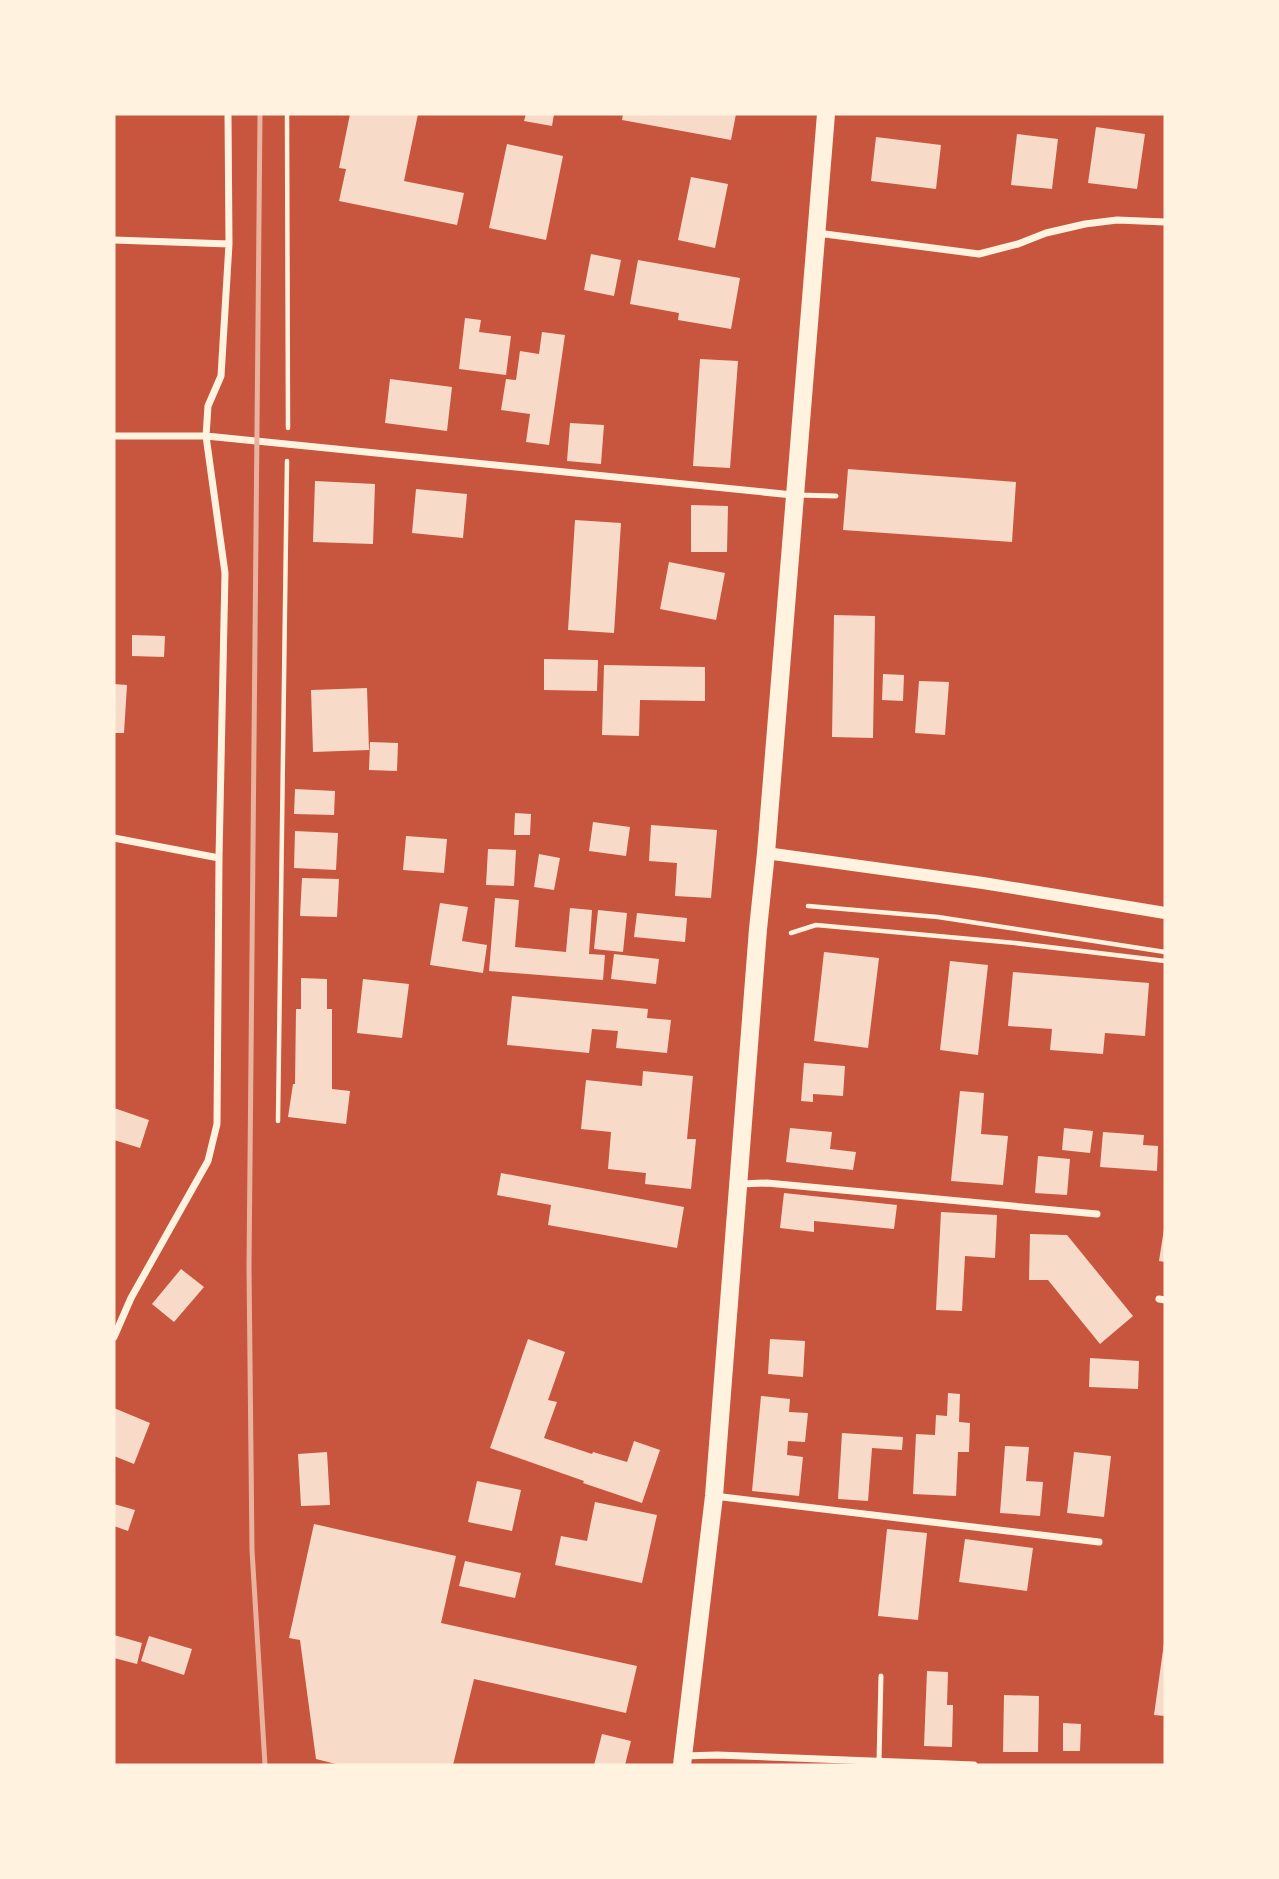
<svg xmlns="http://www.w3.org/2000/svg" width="1279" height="1879" font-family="'IBM Plex Sans',sans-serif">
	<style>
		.building { fill: #f7dbc8 }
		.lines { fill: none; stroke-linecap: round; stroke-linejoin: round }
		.path { stroke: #fff3e0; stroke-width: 4.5 }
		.service { stroke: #fff3e0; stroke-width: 5 }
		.minor { stroke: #fff3e0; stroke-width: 7 }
		.tertiary { stroke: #fff3e0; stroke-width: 12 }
		.primary { stroke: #fff3e0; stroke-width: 18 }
		.rail { stroke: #e9b49f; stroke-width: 5 }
	</style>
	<rect width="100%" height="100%" fill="#c8553d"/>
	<!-- building -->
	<path class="building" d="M350,114H418L404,181L464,193L457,225L339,201L346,169L339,168Z
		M526,114H554L552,126L524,121Z
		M623,114H736L731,140L622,120Z
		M1096,127L1145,134L1137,189L1088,183Z
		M1017,134L1058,139L1052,189L1011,185Z
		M876,137L941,145L936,189L871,181Z
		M507,144L563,156L546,240L489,228Z
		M691,177L728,184L715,248L678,240Z
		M591,254L621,260L614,296L584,290Z
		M638,260L740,278L731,329L678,320L679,313L630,304Z
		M465,318L481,320L479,332L511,336L506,375L459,369Z
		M542,332L565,335L549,445L526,442L530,414L501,410L506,379L516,380L520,351L539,354Z
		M700,359L738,361L730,468L693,466Z
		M390,379L452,387L447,431L385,423Z
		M570,423L604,425L601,464L567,461Z
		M848,469L1016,482L1012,542L843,530Z
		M315,481L375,484L373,544L313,542Z
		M416,489L467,494L463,538L412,533Z
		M691,505L728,506L727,552H691Z
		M575,520L621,523L614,633L568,630Z
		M669,562L725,573L716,620L660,609Z
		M834,615L875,616L873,738L832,737Z
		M132,635L165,636L164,657L132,656Z
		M544,659L598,660L597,691L544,690Z
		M604,665L705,667V701L640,700L639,736L602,735Z
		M883,674L904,675L903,701L882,700Z
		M919,681L949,682L945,735L915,733Z
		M114,684L127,685L124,733H114Z
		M367,688L369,750L313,752L311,690Z
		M370,742L398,743L397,771L369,770Z
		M295,789L335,791L334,815L294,814Z
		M515,813L531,814L530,835H514Z
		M593,822L630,827L626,856L589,851Z
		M651,825L717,830L711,898L675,896L677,863L649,861Z
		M295,831L338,833L336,870L294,868Z
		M406,836L447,839L444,873L403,870Z
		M488,849L516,850L514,886L486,885Z
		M539,854L560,858L554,890L534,887Z
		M302,878L339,879L337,917L300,916Z
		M495,898L519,900L515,947L566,952L570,908L592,910L589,954L605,955L603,980L489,971Z
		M440,903L468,907L462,941L487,945L483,973L430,965Z
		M598,910L627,913L623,952L594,949Z
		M637,913L687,918L685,942L634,937Z
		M824,952L879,958L868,1048L814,1041Z
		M614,954L659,959L656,984L611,979Z
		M950,961L988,965L978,1055L940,1050Z
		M1013,972L1149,983L1145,1036L1105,1033L1103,1054L1050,1050L1052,1029L1008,1026Z
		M301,978L327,979V1009H332V1089L350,1091L346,1124L288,1117L293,1084H295L296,1009H301Z
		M363,979L409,984L402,1038L357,1033Z
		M512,996L648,1009L647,1018L671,1020L667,1053L616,1048L618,1031L592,1029L589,1053L507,1045Z
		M804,1063L845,1066L843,1096L813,1094V1102L801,1101Z
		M643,1071L693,1076L687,1139H696L691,1189L645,1184L646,1173L608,1169L611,1132L581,1129L586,1080L642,1086Z
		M960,1091L984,1093L981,1134L1008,1136L1003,1185L951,1181Z
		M114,1108L149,1120L140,1148L114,1140Z
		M790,1128L832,1132L830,1149L856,1152L853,1170L786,1162Z
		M1064,1128L1093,1131L1090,1153L1062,1150Z
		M1103,1132L1144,1135L1143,1145L1158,1146L1157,1171L1100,1167Z
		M1038,1156L1070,1159L1067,1195L1035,1193Z
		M501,1173L684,1207L677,1248L548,1225L551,1205L497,1195Z
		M784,1193L897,1205L894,1229L814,1221V1232L780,1228Z
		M941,1212L997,1215L995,1258L965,1256L962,1311L936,1310Z
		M1164,1229H1165V1262L1159,1261Z
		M1030,1234L1067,1235L1133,1316L1100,1344L1048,1280H1029Z
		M181,1269L204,1287L174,1322L152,1304Z
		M528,1339L565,1352L548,1400L557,1402L544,1438L592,1454L593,1452L627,1462L634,1441L660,1450L642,1503L583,1483L584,1481L490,1448Z
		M770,1339L805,1341L803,1377L768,1374Z
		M1090,1358L1139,1361L1138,1389L1089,1387Z
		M948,1393L960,1394L959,1422L970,1423L969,1452H958L956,1496L913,1494L916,1434L935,1435L936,1415L947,1416Z
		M761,1396L790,1399L789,1412L808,1413L805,1442L788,1441L787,1455L803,1457L799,1496L752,1491Z
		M114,1408L150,1423L134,1464L114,1456Z
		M842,1433L903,1437L902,1450L872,1448L868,1501L838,1499Z
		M1005,1446L1029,1447L1026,1481L1043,1482L1040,1516L1000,1513Z
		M327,1452L330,1505L301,1506L298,1454Z
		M1074,1452L1111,1456L1104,1517L1067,1513Z
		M477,1481L521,1490L512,1531L468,1522Z
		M595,1502L657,1515L642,1583L555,1565L561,1536L587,1541Z
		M114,1504L135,1510L128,1531L114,1526Z
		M314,1524L456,1556L441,1623L637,1666L626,1713L474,1679L453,1765H340L316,1759L300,1640L289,1638Z
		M887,1529L927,1533L918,1620L878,1616Z
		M965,1539L1033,1548L1027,1591L959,1582Z
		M465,1561L521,1573L515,1598L459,1586Z
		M114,1635L142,1643L137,1664L114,1658Z
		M149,1636L192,1649L184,1675L141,1661Z
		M1164,1643H1165V1716L1154,1715Z
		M927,1671L948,1672L947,1705H953L952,1747L924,1746Z
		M1004,1695L1039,1696L1038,1752H1003Z
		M1063,1723L1081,1724L1080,1751H1063Z
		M602,1734L631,1741L625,1765H594Z"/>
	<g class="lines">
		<!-- path -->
		<path class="path" d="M287,114L288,428
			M808,906L938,917L1165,952
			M791,933L816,925L1015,943L1165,961
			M278,1121L287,461"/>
		<!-- service -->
		<path class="service" d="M797,495L836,496
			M879,1761L881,1676"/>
		<!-- minor -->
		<path class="minor" d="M817,233L979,254L1018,244L1046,233L1085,224L1117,220L1165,222
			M114,240L229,244
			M114,436H206L793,495
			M114,838L219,858
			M740,1184L767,1183L1097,1214
			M1159,1299L1165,1300
			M114,1337L131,1298L208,1161L217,1124L219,858L225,573L206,436L208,406L221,376L229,244L228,114
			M714,1496L1099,1542
			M684,1756L717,1755L974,1765"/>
		<!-- tertiary -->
		<path class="tertiary" d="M766,853L983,883L1165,913"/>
		<!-- primary -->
		<path class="primary" d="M682,1765L714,1496L758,929L766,853L826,114"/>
		<!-- rail -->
		<path class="rail" d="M260,114L249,1267L252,1550L265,1765"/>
	</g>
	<!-- border -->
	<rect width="1279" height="1879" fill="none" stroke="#fff3e0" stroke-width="231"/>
</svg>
